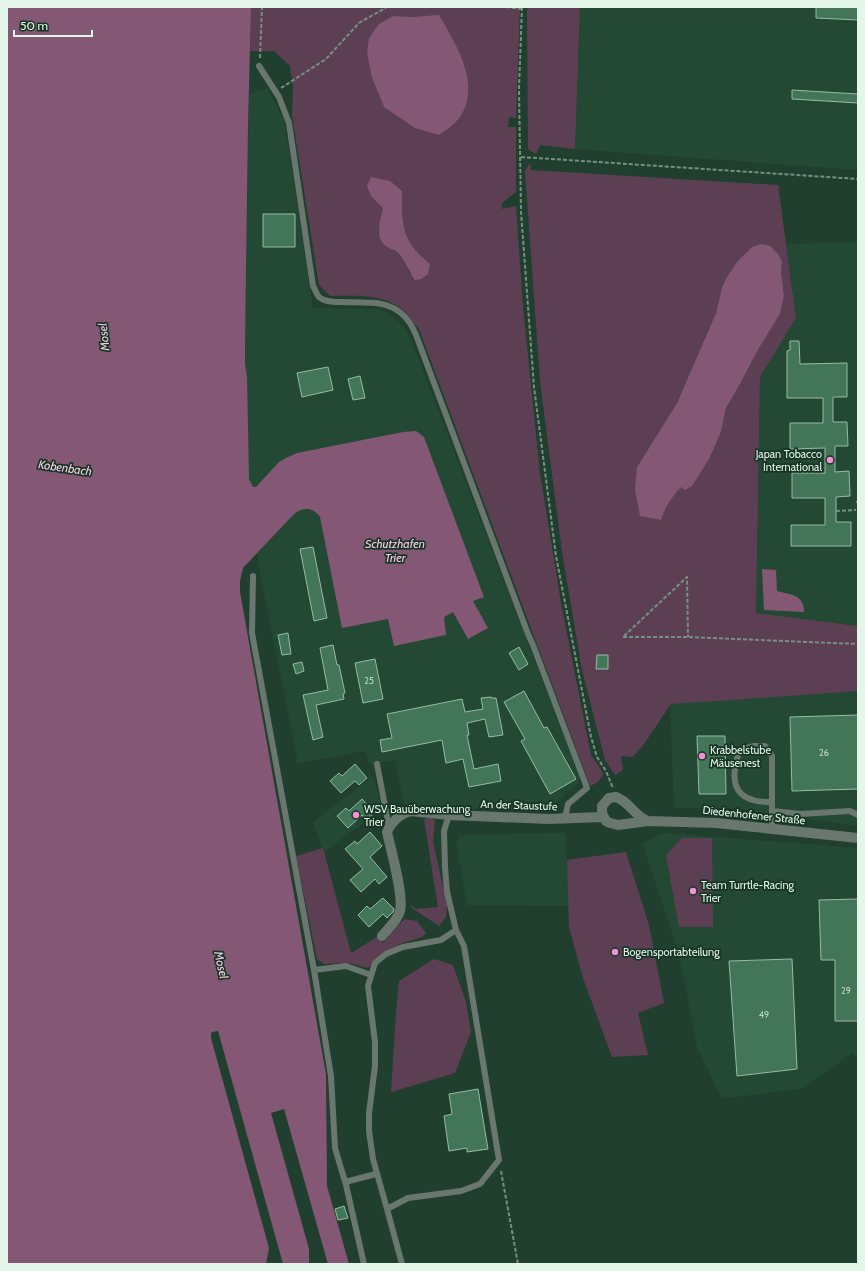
<svg xmlns="http://www.w3.org/2000/svg" width="865" height="1271" font-family="Cabin,sans-serif">
	<style>
		.built { fill: #234934 }
		.green { fill: #5d3f53; fill-rule: evenodd }
		.water { fill: #845775 }
		.building { fill: #437659; stroke: #98baa5 }
		.lines { fill: none; stroke-linecap: round; stroke-linejoin: round }
		.path { stroke: #779081; stroke-width: 2; stroke-dasharray: 4 2; stroke-linecap: butt }
		.lane { stroke: #6a776f; stroke-width: 6 }
		.street { stroke: #6a776f; stroke-width: 10 }
		.poi-dot { fill: #f391d5; stroke: #173524; stroke-width: 1.5 }
		.labels { text-anchor: middle; stroke-width: 3.5; stroke-linejoin: round; paint-order: stroke }
		.number-label { font-size: 9px; fill: #bcd6c6 }
		.poi-label { font-size: 11px; fill: #e4f6ea; stroke: #173524; text-anchor: start }
		.street-label { font-size: 11px; fill: #e4f6ea; stroke: #173524 }
		.water-label { font-size: 12px; font-style: italic; fill: #faceea; stroke: #173524 }
	</style>
	<rect width="100%" height="100%" fill="#213f2e"/>
	<!-- built -->
	<path class="built" d="M580,7H858V170L575,149Z
		M267,88L284,119L313,308L379,309L388,313L405,327L411,340L579,776L580,782L547,811L405,807L395,760L370,765L365,751L298,763L295,761L297,759V757L260,574L248,471L247,377L245,364V348L249,94Z
		M858,242V626L756,613L760,377L796,318L786,244Z
		M858,691V826L731,808H674L670,704L733,700Z
		M373,776L382,809L324,852L313,822Z
		M565,833L570,906L467,905L456,842L460,835Z
		M664,833L858,848V1060L852,1053L804,1088L722,1099L697,1047L679,952L642,843Z"/>
	<!-- green -->
	<path class="green" d="M251,7H520L516,118L509,117L508,127H516V192L502,203V209L516,206L523,307L540,473L561,603L591,755L603,773C601,780 598,783 590,786L419,329C414,324 410,317 405,312C385,293 355,296 330,296L319,285L292,115L293,87L290,66L274,51H250ZM393,16L413,17L384,107L372,78L367,54ZM402,191C402,206 401,227 409,241C414,250 422,257 430,264L410,274L405,261L396,251L389,248L378,233L383,208Z
		M527,7H580L575,149L540,145L536,154L528,149Z
		M530,163L531,170L778,185L796,318L760,377L756,613L858,626V691L733,700L671,704L642,747L632,757L621,756L623,770L615,775L605,760L582,670L562,552L540,381L525,171ZM737,262H782L781,271L784,296L780,314L759,348L740,384L726,408L721,432L715,445L671,498L664,510L637,467L677,403L716,313L722,287L728,275Z
		M431,817L435,821L433,842L447,904L446,917L439,926L412,908L410,904L416,909L438,907L424,819Z
		M682,838H712L713,927H679L666,855Z
		M323,848L351,953L377,937L383,943L404,919L417,921L426,933L422,937L400,944L368,968L349,963L324,964L317,959L296,856Z
		M626,852L649,925L664,1003L638,1013L648,1055L612,1057L583,978L569,927L567,860Z
		M434,959L453,965L466,1002L471,1032L455,1073L391,1092L396,1012L399,981Z"/>
	<!-- water -->
	<path class="water" d="M7,7H251L248,125L245,348V364L247,377L249,479L253,487H256L279,462L286,458L297,453L403,432L416,431L424,437L484,597L473,601L488,628L468,639L453,612L444,617L446,635L394,646L388,619L342,628L320,517C313,507 303,507 294,514L243,568L240,581V592L326,1074L327,1186L349,1264H328L284,1109L271,1113L309,1249V1264H283L218,1031L212,1032L211,1034V1038L269,1248L266,1264H7Z
		M439,15C455,43 479,79 463,112C458,122 448,129 439,135L415,128L384,107L372,78L367,54L369,38L378,25L393,16L413,17Z
		M371,177L390,181L402,191C402,206 401,227 409,241C414,250 422,257 430,264L428,274L421,279L415,280C409,272 406,262 399,254C396,250 393,250 389,248C373,239 380,222 383,208L371,196L367,186Z
		M761,244L770,246L778,254L782,262L781,271L784,296L780,314L759,348L740,384L726,408L721,432L709,459L692,486L685,490L681,487C671,498 665,507 661,520L640,516L635,490L637,467L677,403L716,313L722,287L728,275L737,262L752,247Z
		M762,569L776,570L777,591C791,595 804,594 804,612L764,610Z"/>
	<!-- building -->
	<path class="building" d="M816,7H858V20L816,18Z
		M792,90L858,94V103L792,99Z
		M263,214H295V247H263Z
		M790,341H799L800,364L847,363V397H833V422H847L848,446H835V472L849,471L850,496L836,497V522H851V546H791V525H825V498H792V473H825V448L790,449V423H823V398H787V351L790,350Z
		M328,367L333,390L302,397L297,373Z
		M360,376L365,398L353,400L348,379Z
		M313,547L327,618L314,621L300,549Z
		M288,633L291,654L282,655L278,635Z
		M333,645L337,665H339L345,693L343,694L344,699L316,705L323,737L313,740L303,695L328,690L320,648Z
		M519,647L528,664L519,670L509,653Z
		M597,655H608V669H596Z
		M375,659L383,699L363,703L355,663Z
		M302,662L304,671L296,674L293,664Z
		M524,691L544,728L547,727L576,779L550,794L521,741L525,739L504,702Z
		M491,697V698H496L503,735L489,737L485,719L467,723L469,735H467L474,769L498,764L501,781L469,787L463,759L446,763L442,740L382,752L380,740L392,738L387,714L462,699L465,712L483,709L481,698Z
		M858,715V789L792,791L790,717Z
		M697,736H725L726,794H699Z
		M355,764L367,778L359,785L355,781L341,793L330,781L339,773L342,776Z
		M362,799L374,813L366,820L362,815L348,828L337,816L346,808L349,811Z
		M370,832L382,846L370,857L387,877L379,884L375,879L361,892L350,880L363,869L345,849L355,841L357,844Z
		M383,898L394,909L393,912L387,918L383,914L369,927L358,915L367,906L370,909Z
		M858,899V1021H835V960H821L819,900Z
		M792,959L797,1069L737,1076L729,961Z
		M478,1089L488,1149L467,1152V1148L449,1151L444,1116L452,1114L449,1094Z
		M344,1206L348,1218L338,1220L335,1209Z"/>
	<g class="lines">
		<!-- path -->
		<path class="path" d="M506,7L522,9
			M522,7L519,89L521,212L534,387L556,556L591,737L597,757L606,771L613,788
			M260,58L262,7
			M281,88L326,59L359,23L387,7
			M521,157L858,179
			M856,502H858
			M836,511L856,510
			M624,636L687,577L688,637
			M623,637H688L858,644
			M501,1171L518,1264"/>
		<!-- lane -->
		<path class="lane" d="M259,66L279,97L289,123L313,286C315,289 317,295 319,297C325,302 333,302 340,302C374,303 401,298 416,335L528,634L533,645L587,788L568,804L565,818
			M253,576L252,633L314,970L331,1076L335,1148L346,1185L364,1264
			M377,764L389,827
			M772,802C734,803 728,782 740,750L753,746H765L772,756V829
			M772,811L800,814L850,811L858,815
			M314,970L346,966L371,975
			M345,1182L376,1174
			M387,1209L373,1159L369,1131V1113L375,1066V1042L368,986L375,963L386,954L403,947L441,940L456,930
			M402,1264L387,1209L408,1198L461,1191L480,1184L499,1160L464,946L456,930L447,892L445,867L444,831L449,815"/>
		<!-- street -->
		<path class="street" d="M648,821C633,815 630,802 616,797L609,798L602,806V813L606,821L610,823L618,825L648,821L716,823L858,838
			M382,936C388,929 397,921 400,911C404,896 391,850 387,832C391,822 401,813 411,811L449,815L549,819L603,817"/>
	</g>
	<!-- markers -->
	<g class="poi-dot">
		<circle cx="830" cy="460" r="4"/>
		<circle cx="702" cy="756" r="4"/>
		<circle cx="356" cy="815" r="4"/>
		<circle cx="693" cy="891" r="4"/>
		<circle cx="615" cy="952" r="4"/>
	</g>
	<g class="labels">
		<!-- number labels -->
		<g class="number-label">
			<text x="369" y="684">25</text>
			<text x="824" y="756">26</text>
			<text x="846" y="994">29</text>
			<text x="764" y="1018">49</text>
		</g>
		<!-- poi labels -->
		<g class="poi-label">
			<text x="822" y="458" text-anchor="end">Japan Tobacco<tspan x="822" dy="13">International</tspan></text>
			<text x="710" y="754">Krabbelstube<tspan x="710" dy="13">Mäusenest</tspan></text>
			<text x="364" y="813">WSV Bauüberwachung<tspan x="364" dy="13">Trier</tspan></text>
			<text x="701" y="889">Team Turrtle-Racing<tspan x="701" dy="13">Trier</tspan></text>
			<text x="623" y="956">Bogensportabteilung</text>
		</g>
		<!-- street labels -->
		<g class="street-label">
			<text transform="translate(519 805) rotate(2)" y="4">An der Staustufe</text>
			<text transform="translate(754 815) rotate(6)" y="4">Diedenhofener Straße</text>
		</g>
		<!-- water labels -->
		<g class="water-label">
			<text transform="translate(104 337) rotate(-96)" y="4">Mosel</text>
			<text transform="translate(65 468) rotate(8)" y="4">Kobenbach</text>
			<text x="395" y="548">Schutzhafen<tspan x="395" dy="14">Trier</tspan></text>
			<text transform="translate(221 965) rotate(77)" y="4">Mosel</text>
		</g>
	</g>
	<!-- border -->
	<rect width="865" height="1271" fill="none" stroke="#e4f6ea" stroke-width="16"/>
	<!-- scale -->
	<path d="M14 30v6h78v-6" fill="none" stroke="#e4f6ea" stroke-width="2"/>
	<text x="20" y="30" font-size="12" fill="#e4f6ea" stroke="#173524" stroke-width="3" paint-order="stroke">50 m</text>
</svg>
